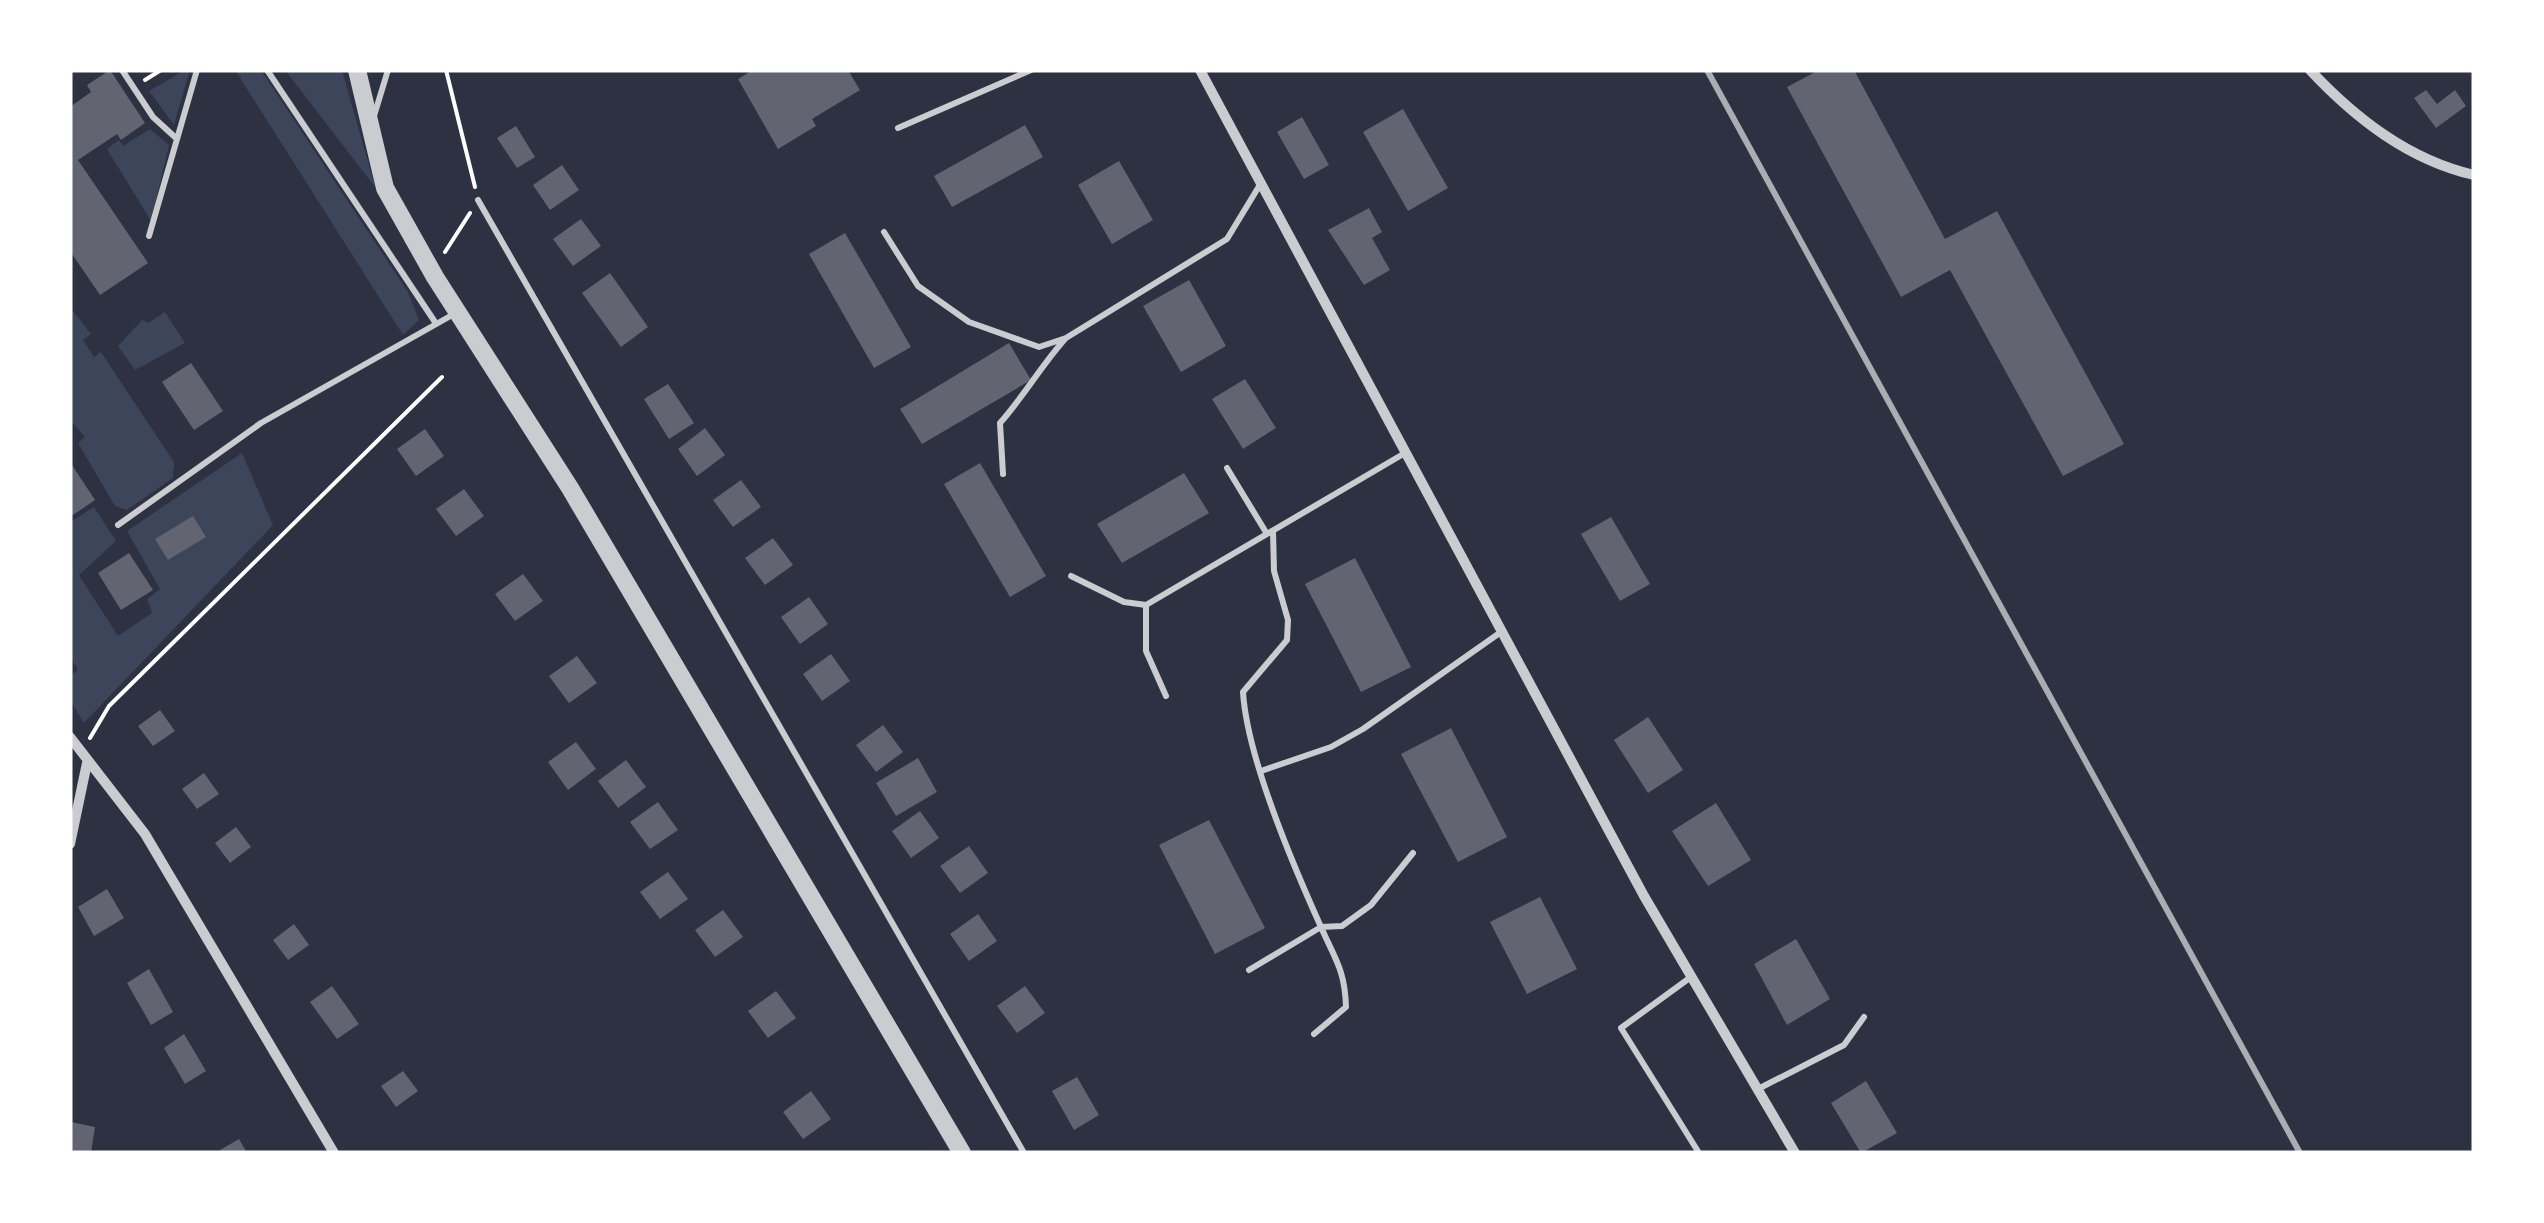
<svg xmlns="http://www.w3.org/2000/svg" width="2544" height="1223" font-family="'Work Sans',sans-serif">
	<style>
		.green { fill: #3c4559 }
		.building { fill: #626471 }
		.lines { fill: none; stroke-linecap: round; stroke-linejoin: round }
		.path { stroke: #fff; stroke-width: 4 }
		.service { stroke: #caccd0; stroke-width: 6 }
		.minor { stroke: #caccd0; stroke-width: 10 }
		.tertiary { stroke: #caccd0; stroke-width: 18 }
		.rail { stroke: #abadb3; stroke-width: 6 }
	</style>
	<rect width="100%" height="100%" fill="#2d3142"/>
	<!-- green -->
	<path class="green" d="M185,70H190L174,125L149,91Z
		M235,70H261L408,292L419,320L403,335Z
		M285,70H342L375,187Z
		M150,129L169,145L151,221L107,149L119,140L123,146Z
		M70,307L91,334L83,340L94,357L101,352L174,462L173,478L127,510L115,506L78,443L85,437L70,420Z
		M165,312L185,343L135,370L118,346L142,320L148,323Z
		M242,453L273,525L84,723L70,700V676L78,670L70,656V522L94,507L116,541L79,575L118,636L152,613L147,599L160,589L127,531Z"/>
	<!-- building -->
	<path class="building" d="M110,70L145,123L121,140L117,134L78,160L148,263L100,295L70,251V107L91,92L87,85Z
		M753,70H848L860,90L812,119L816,126L778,149L738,79Z
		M1819,70H1854L1945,239L1997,211L2124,444L2063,476L1950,270L1901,297L1787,87Z
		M2426,90L2437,104L2455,90L2466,106L2436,128L2414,98Z
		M1403,109L1448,188L1408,211L1363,132Z
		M1302,117L1329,165L1304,179L1277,132Z
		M1025,125L1043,157L952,207L934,176Z
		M516,126L535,157L517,168L497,138Z
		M1119,161L1153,220L1112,244L1078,185Z
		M562,165L579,190L550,210L533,185Z
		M1369,208L1382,232L1372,238L1390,270L1364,285L1328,230Z
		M581,219L601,246L573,266L553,239Z
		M845,233L911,347L874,368L809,254Z
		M610,273L648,327L621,347L582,293Z
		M1189,280L1226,346L1181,372L1143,306Z
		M1009,343L1031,380L922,444L900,409Z
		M191,363L223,411L194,430L162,382Z
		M1245,379L1276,428L1243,449L1212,399Z
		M668,384L694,423L669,439L644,399Z
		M705,428L725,455L697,476L678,449Z
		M425,429L444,456L416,476L397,449Z
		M70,462L95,500L70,517Z
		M980,463L1046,576L1010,597L944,484Z
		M1184,473L1209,513L1122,563L1097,524Z
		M741,480L761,507L733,527L713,500Z
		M464,489L484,516L456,536L436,509Z
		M193,516L206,537L168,560L155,539Z
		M1611,517L1650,584L1620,601L1581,534Z
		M773,538L793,565L765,585L745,558Z
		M129,553L153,590L121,610L98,573Z
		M1355,558L1411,667L1361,692L1305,584Z
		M523,574L543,601L515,621L495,594Z
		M809,597L828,624L800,644L781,617Z
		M831,654L850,681L822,701L803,674Z
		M577,656L597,683L569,703L549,676Z
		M160,710L175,731L153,746L138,726Z
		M1648,717L1683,770L1648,793L1614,740Z
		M883,725L903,752L876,772L856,745Z
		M1451,728L1507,837L1458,862L1401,754Z
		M576,742L596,769L568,790L548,762Z
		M918,758L937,792L896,816L876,783Z
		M626,760L646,787L618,808L598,781Z
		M204,773L219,794L197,809L182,789Z
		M658,802L678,830L650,849L630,822Z
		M1716,803L1751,860L1708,886L1672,831Z
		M920,811L939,838L911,858L892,831Z
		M1209,820L1265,928L1215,954L1159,845Z
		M236,827L251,847L230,863L215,843Z
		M969,846L988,873L960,893L940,866Z
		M668,872L688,899L660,919L640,892Z
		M107,889L124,918L94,936L78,907Z
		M1540,897L1577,969L1527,994L1490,922Z
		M723,910L743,937L715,957L695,930Z
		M978,914L997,941L969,961L950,934Z
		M294,924L309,945L288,960L273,940Z
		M1796,939L1830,999L1787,1025L1754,964Z
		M149,969L173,1012L151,1025L127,983Z
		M332,986L359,1024L337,1039L310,1002Z
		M1025,986L1045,1013L1017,1033L997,1006Z
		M776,991L796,1018L768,1038L748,1011Z
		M184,1034L206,1071L185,1084L164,1048Z
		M403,1071L418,1091L396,1107L381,1086Z
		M1077,1077L1099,1115L1074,1130L1052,1091Z
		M1866,1081L1897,1133L1861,1153L1831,1103Z
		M811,1091L831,1119L803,1139L783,1112Z
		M71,1122L95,1127L91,1153H70Z
		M239,1139L247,1153H215Z"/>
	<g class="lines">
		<!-- path -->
		<path class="path" d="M446,70L475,187
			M145,80L161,70
			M445,252L470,213
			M90,738L109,706L442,377"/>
		<!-- service -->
		<path class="service" d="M122,70L153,117L177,139
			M267,70L435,322
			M374,116L388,70
			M898,128L1031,70
			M478,200L1024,1153
			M884,232L918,286L969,322L1039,347L1066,338L1227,239L1261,183
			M149,236L197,70
			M1227,468L1267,534
			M1003,474L1000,423C1024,396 1041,366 1065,339
			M118,525L261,423L454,314
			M1273,531L1274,571L1288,620L1287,640L1243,692C1247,757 1293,865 1321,927C1335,959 1345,970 1346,1007L1314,1034
			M1071,576L1124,602L1146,605L1405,453
			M1146,605V651L1166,696
			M1261,771L1331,747L1363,729L1501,632
			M1249,970L1321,927L1342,926L1371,905L1413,853
			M1691,977L1621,1028L1699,1153
			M1758,1089L1844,1045L1864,1017"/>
		<!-- minor -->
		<path class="minor" d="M1200,70L1644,896L1795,1153
			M2310,70C2356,119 2409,160 2474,175
			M70,737L145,834L334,1153
			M70,844L87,763"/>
		<!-- tertiary -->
		<path class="tertiary" d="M357,70L385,188L435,277L570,488L962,1153"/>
		<!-- rail -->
		<path class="rail" d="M1707,70L2300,1153"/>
	</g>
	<!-- border -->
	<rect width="2544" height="1223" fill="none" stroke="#ffffff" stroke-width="145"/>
</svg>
